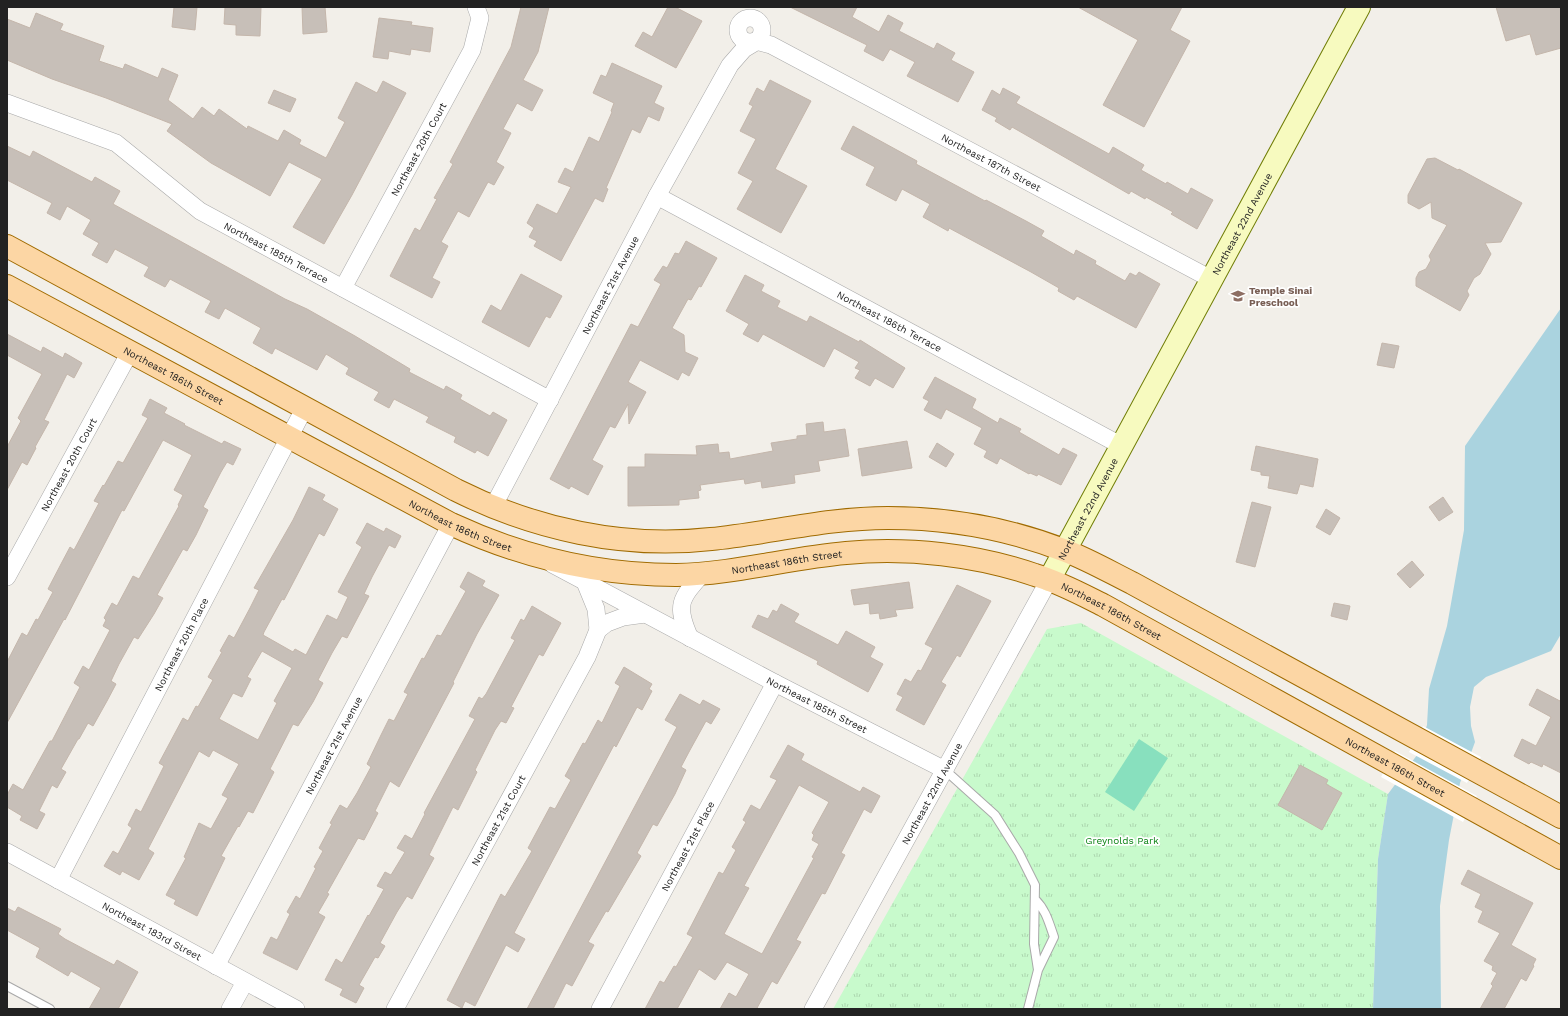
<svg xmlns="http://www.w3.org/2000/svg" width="1568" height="1016" font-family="'Work Sans',sans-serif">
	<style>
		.park { fill: url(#park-tufts) }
		.pitch { fill: #88e0be }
		.water { fill: #aad3df }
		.pier { fill: #fff }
		.building { fill: #c7bfb8; stroke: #c4b6ab; fill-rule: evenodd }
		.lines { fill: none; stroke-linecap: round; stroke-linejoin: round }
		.lane-casing { stroke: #a9a9a9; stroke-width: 10 }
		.street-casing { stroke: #a9a9a9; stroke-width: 18 }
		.secondary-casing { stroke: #707d05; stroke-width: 24 }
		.primary-casing { stroke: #a06b00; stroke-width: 24 }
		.lane { stroke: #fff; stroke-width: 8 }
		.street { stroke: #fff; stroke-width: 17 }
		.secondary { stroke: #f7fabf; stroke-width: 22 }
		.primary { stroke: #fcd6a4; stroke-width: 22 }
		.labels { text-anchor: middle; stroke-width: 3.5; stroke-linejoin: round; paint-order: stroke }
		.street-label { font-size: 10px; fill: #222; stroke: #fff }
		.education-label { font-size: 10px; font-weight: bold; fill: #785e54; stroke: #fff; text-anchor: start }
		.park-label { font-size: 10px; fill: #0c8416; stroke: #fff }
	</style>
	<defs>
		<pattern id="park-tufts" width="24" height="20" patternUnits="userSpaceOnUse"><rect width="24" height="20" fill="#c8facc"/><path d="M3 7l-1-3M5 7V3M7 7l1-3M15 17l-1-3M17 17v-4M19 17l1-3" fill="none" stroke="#acd6af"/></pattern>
	</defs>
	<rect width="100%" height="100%" fill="#f2efe9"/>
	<!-- park -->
	<path class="park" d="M1081,623L1388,794L1378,859L1373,1009H833L1047,629Z"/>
	<!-- pitch -->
	<path class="pitch" d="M1139,739L1168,758L1134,811L1105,792Z"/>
	<!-- water -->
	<path class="water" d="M1561,308V634L1551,651L1486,677L1474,687L1470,707L1471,726L1475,742L1460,783L1449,840L1440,906L1441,1009H1373L1378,859L1388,794L1417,755L1427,725L1429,689L1447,626L1464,530L1465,446Z"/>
	<!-- pier -->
	<path class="pier" d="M1423,726L1481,757L1467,783L1409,752Z
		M1395,751L1477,796L1463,822L1381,777Z"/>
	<!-- building -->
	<path class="building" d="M174,7H197L195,30L172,27Z
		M225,7H261L260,36L236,35V25L224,24Z
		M302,7H325L327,32L303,34Z
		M521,7H549L538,52L523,80L543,90L532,111L517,103L503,129L511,133L496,162L504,167L494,185L488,182L469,217L458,211L441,242L448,246L432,278L440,282L432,298L390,276L415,228L420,231L437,199L434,198L453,164L450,162L511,47Z
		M668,7H675L702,21L676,68L635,46L643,32L652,37Z
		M790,7H857L852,17L879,32L888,15L903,23L899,31L934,49L937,43L955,53L951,60L974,72L958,102L907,76L915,62L890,49L883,61L864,51L867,45Z
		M1078,7H1182L1170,30L1190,41L1144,127L1103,105L1138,40Z
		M1496,7H1561V48L1536,55L1530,34L1506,41Z
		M36,13L63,24L60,30L104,46L99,61L123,69L125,64L158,78L162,68L178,75L168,100L193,119L202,107L214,116L219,109L247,129L248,126L278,141L284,130L301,140L299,144L326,158L345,122L338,118L356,82L377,93L383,81L406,93L352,195L324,244L293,227L322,179L289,162L270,196L211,163L167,131L172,124L106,98L52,79L7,60V19L30,28Z
		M379,18L412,22L411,25L433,28L430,52L411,49L410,55L389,51L388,59L373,57Z
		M612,63L662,86L654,103L664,108L659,121L648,116L640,133L632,129L606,188L608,189L603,202L595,198L561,261L534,246L537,241L529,237L534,228L527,223L537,204L557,214L571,187L558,182L565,168L573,172L589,137L599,142L612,112L611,111L614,103L593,93L601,75L606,77Z
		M770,80L811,101L775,169L807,186L781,233L737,209L753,181L738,173L756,139L740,131L753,106L749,104L757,88L764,92Z
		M1003,88L1020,97L1016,103L1109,154L1113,147L1144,165L1141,170L1166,184L1167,182L1188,194L1191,188L1213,200L1197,229L1171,214L1173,212L1146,197L1145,199L1131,191L1129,194L1012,127L1010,130L995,121L997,118L982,110L992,90L1000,95Z
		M274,90L296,99L290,112L268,103Z
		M853,126L917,161L916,164L985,201L986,200L1026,221L1044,231L1041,236L1074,255L1076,250L1096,261L1095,264L1125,281L1130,273L1136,276L1139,272L1160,284L1136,328L1077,296L1074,300L1058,291L1059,288L1031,272L949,228L948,231L923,217L930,204L902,189L896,201L866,185L875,167L841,149Z
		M7,146L30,157L33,151L92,182L95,177L120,191L113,204L285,299L307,309L355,336L410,369L409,372L444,390L446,386L462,395L460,399L490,416L493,412L507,420L488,456L477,450L475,453L454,442L456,437L426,422L429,417L394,399L389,408L374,400L379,392L346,374L349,368L326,354L317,370L275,348L272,354L253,343L261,328L225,308L219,319L205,312L211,301L170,279L165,287L144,276L149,267L115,249L107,263L92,255L99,243L83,234L91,220L67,206L60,220L47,213L52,203L7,180Z
		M1435,158L1458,170L1459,169L1522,203L1501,242L1485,243L1491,254L1480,274L1474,278L1467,291L1469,295L1460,311L1416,286V278L1419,272L1426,269L1431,260L1429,256L1447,225L1432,218L1431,202L1419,209L1408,203V195L1427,159Z
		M686,241L717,258L701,287L699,286L691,300L688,299L672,328L684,335L685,352L698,358L689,376L682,372L678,380L640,360L628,382L646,392L629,424L628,404L615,428L610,426L592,460L603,466L588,495L571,486L569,489L550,479L631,324L638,327L661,284L654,280L663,266L667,268L675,253L679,254Z
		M521,274L562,296L550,318L546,316L529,347L482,322L491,305L501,311Z
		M745,275L764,285L761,291L780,301L777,307L807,322L810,316L859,342L860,340L905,368L893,388L875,378L870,386L855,378L860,370L855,368L859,362L834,348L824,367L763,334L758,342L743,334L749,324L726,311Z
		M7,334L41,352L43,347L63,358L65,353L82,363L74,378L67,374L44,420L49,422L35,447L36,448L27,465L22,462L7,490V447L21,421L18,418L42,374L7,355Z
		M1382,343L1399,346L1394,368L1377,365Z
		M935,377L976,399L972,408L998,423L1000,418L1021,429L1019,432L1059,455L1063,448L1077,455L1061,485L1038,474L1037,476L1030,473L1029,474L1000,458L997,464L984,457L987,451L974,444L982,428L946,409L941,419L924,410L929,401L923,398Z
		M150,399L167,408L164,413L185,424L184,425L222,444L224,441L241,449L233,465L227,462L221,472L203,507L208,510L196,535L187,551L183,549L157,595L163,598L154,614L138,639L134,637L119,664L111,681L116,684L107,701L93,726L88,723L79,739H78L61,769L66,772L57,788L52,785L39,811L45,814L37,829L20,820L22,816L7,807V795L13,784L23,790L50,741H52L80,687L74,683L83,666L89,670L110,630L103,626L106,620L104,618L112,603L117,606L133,576L139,579L179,506L178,505L183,495L174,490L192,455L163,440L124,511L122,510L65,620L64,619L7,723V662L22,633L27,636L36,619L38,620L53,592L48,589L61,564L70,547L74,550L99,503L94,501L103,485L104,486L118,461L123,463L148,418L142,415Z
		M823,422L824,432L845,429L849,456L818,461L820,471L794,475L795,483L762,488L761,481L745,484L744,479L700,485L701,490L698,491L699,498L679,500V505L628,506V467H645V454L697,455L696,446L718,444L719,453L729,452L730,459L773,451L771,443L797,439V436L807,435L806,424Z
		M907,441L912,468L862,476L858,449Z
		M937,443L954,454L946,467L929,457Z
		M1256,446L1318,459L1313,487L1300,484L1297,494L1268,488L1270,476L1261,475V472L1251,470Z
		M309,487L325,495L322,500L338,509L324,536L319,533L284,600L282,599L264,632L263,635L293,652L295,649L306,655L327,615L337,620L348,597L338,592L362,547L356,543L367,523L384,532L386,528L401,536L395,548L389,545L372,577L364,594L369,596L347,638L342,636L332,653L318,680L323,683L313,702L298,726L293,724L270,769L274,772L253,813L248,811L239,827L238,826L221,856L225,858L197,916L174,904L176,900L166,895L186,858L184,857L199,823L211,829L228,798L222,795L239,764L213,750L209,757L199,751L148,849L154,853L139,880L122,871L120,875L104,866L113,851L118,854L132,828L128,825L136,809L141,812L164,766L159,763L183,718L188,721L196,706L198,707L213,680L208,677L222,652L220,651L229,635L234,638L250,608L259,590L254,588L293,520ZM262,651L292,668L274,701L277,703L258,740L219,719L233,693L242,697L251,679L247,677Z
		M1443,497L1453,512L1439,521L1429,507Z
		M1252,502L1271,507L1255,567L1236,562Z
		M1326,509L1340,518L1330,535L1316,527Z
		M1412,561L1424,575L1410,588L1397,574Z
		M468,572L485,581L482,586L499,595L477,634L453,682L454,683L399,787L390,781L375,811L378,813L364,840L358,838L327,893L329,894L318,913L325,917L297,970L263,953L271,937L277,940L290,914L287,912L296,896L300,899L316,868L314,867L323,851L319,848L332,824L330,823L340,805L347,809L357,793L371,767L367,764L381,735L389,719L394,721L408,694L404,692L422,658L424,659L437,635L441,636L466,591L460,587Z
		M909,582L913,608L895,610L897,616L880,619L879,613L870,614L869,603L854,605L851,590Z
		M957,585L991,601L960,657L957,655L941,682L946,685L924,725L896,710L903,697L897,694L905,679L911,682L918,670L921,671L933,648L925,644Z
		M1334,603L1350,606L1347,620L1331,616Z
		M781,604L799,614L794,622L838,645L846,631L875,647L870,657L883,664L868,692L817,664L818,661L752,627L758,615L768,619L773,610L777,612Z
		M532,606L561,623L543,656L539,654L511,707L514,708L506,723L501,721L495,730L475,770L477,772L458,810L453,807L429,855L434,858L412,899L407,896L397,912L380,943L385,946L378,958L375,957L359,985L364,988L356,1003L340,995L343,989L325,980L336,959L342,963L368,915L369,916L384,889L377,886L385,872L391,875L405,852L397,848L405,835L412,839L425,814L424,813L475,719L469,716L479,697L482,699L486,694L515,640L511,638L521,619L524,621Z
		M624,667L652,684L649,689L652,691L642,710L637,707L616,747L614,745L514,933L525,939L518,952L506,945L475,1006L465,1001L462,1008L447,1000L501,894L505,897L532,851L528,848L550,807L555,809L571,780L565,776L583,743L585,744L598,720L602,723L620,686L615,683Z
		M1537,689L1560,701L1561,698V773L1543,764L1542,767L1531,762L1529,764L1514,756L1522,739L1536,746L1551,717L1529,705Z
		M680,694L700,705L703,700L720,709L711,724L706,721L690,750L681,767L686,770L675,794L657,826L653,824L637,853L641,856L608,912L606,911L588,942L594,945L572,986L566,983L553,1009H527L677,727L665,720Z
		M788,745L804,754L801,760L860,792L863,787L880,796L871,813L864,809L841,853L845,855L825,894L822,893L796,940L801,942L777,984L772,981L757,1008L760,1009H720L729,993L736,997L749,974L727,962L715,980L699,969L677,1009H645L660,981L664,983L674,966L676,967L693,937L687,934L719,872L723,874L736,850L732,847L746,822L743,820L751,805L760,810L777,780L770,777ZM799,785L829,802L812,833L814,835L812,840L819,844L812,857L814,858L762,954L724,934L749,888L744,886Z
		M1300,765L1328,780L1326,784L1342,793L1322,830L1278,805Z
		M1468,870L1533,903L1511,945L1536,959L1533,965L1534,966L1526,981L1521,978L1504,1009H1480L1493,986L1491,984L1497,973L1492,970L1493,966L1484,961L1500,933L1478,922L1483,911L1475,907L1481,894L1461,884Z
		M18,907L61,929L58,934L65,939L114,965L117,960L138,972L118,1009H89L101,988L71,971L68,976L36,957L40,948L7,930V908L15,912Z"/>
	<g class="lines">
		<defs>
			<path id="lane" d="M945,770L995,815L1019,853L1035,885L1034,944L1038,970L1028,1009
				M1035,899C1046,910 1049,923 1054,937L1038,970
				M7,986L50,1009"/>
			<g id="street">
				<circle cx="750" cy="30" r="12"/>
				<path id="s1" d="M756,41L771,45L1211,279"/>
				<path id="s2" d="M7,103L116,143L200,211L550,400"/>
				<path id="s3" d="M657,196L1122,446"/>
				<path id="s4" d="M343,288L472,50L480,18L476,7"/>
				<path id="s5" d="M493,507L657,196L730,65L744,49L754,43"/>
				<path id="s6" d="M552,564L775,683L945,770"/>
				<path id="s7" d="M7,577L130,352"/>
				<path d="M585,582L596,609L598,630"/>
				<path d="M690,638C675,605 680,599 703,573"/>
				<path id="s8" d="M7,852L296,1009"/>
				<path id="s9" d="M58,880L304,409"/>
				<path id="s10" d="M216,966L451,524"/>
				<path d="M230,1009L245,982"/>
				<path id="s11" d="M395,1009L587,657L598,630L607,623L623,617L645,614"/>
				<path id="s12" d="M600,1009L775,683"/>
				<path id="s13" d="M813,1009L1049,580"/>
			</g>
			<g id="secondary">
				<path id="s14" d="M1049,580L1359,7"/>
			</g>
			<g id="primary">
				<path d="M7,246L456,490C534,529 623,549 711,539C770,533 828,518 888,518C948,518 1010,529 1066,551C1089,560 1110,572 1132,583L1561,817"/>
				<path id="s15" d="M7,286L451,524C522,557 596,575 676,575C733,574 789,558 846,553C908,547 977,555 1035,575C1059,582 1081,594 1103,605L1561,858"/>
			</g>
		</defs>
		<!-- lane casing -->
		<use href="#lane" class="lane-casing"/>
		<!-- street casing -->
		<use href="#street" class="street-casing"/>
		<!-- secondary casing -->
		<use href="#secondary" class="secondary-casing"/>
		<!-- primary casing -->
		<use href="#primary" class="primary-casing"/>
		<!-- lane -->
		<use href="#lane" class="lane"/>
		<!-- street -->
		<use href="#street" class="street"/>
		<!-- secondary -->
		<use href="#secondary" class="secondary"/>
		<!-- primary -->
		<use href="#primary" class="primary"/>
	</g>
	<!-- icons -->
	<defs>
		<symbol id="school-bare" viewBox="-9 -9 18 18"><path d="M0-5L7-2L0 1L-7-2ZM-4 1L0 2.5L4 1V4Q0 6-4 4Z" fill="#8d6e63" stroke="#fff" stroke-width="2.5" paint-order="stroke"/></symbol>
	</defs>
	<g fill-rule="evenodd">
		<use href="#school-bare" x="1228" y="286" width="20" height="20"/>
	</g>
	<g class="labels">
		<!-- street labels -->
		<g class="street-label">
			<text dy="4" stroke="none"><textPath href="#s4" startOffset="158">Northeast 20th Court</textPath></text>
			<text dy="4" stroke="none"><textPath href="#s1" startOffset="265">Northeast 187th Street</textPath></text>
			<text dy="4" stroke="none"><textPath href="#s14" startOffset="405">Northeast 22nd Avenue</textPath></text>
			<text dy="4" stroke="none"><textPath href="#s2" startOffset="311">Northeast 185th Terrace</textPath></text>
			<text dy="4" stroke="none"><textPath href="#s5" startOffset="251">Northeast 21st Avenue</textPath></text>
			<text dy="4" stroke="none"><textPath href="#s3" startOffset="264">Northeast 186th Terrace</textPath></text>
			<text dy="4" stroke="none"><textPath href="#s15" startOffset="189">Northeast 186th Street</textPath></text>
			<text dy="4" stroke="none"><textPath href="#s7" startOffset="128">Northeast 20th Court</textPath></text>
			<text dy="4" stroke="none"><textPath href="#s14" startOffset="81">Northeast 22nd Avenue</textPath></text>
			<text dy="4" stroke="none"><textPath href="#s15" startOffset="513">Northeast 186th Street</textPath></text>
			<text dy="4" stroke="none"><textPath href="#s15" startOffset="848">Northeast 186th Street</textPath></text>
			<text dy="4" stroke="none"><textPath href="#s15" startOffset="1184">Northeast 186th Street</textPath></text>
			<text dy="4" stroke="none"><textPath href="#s9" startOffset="266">Northeast 20th Place</textPath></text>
			<text dy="4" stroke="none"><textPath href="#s6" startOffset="300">Northeast 185th Street</textPath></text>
			<text dy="4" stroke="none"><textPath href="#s10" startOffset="250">Northeast 21st Avenue</textPath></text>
			<text dy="4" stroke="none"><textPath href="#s15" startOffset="1508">Northeast 186th Street</textPath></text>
			<text dy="4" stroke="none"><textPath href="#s13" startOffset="246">Northeast 22nd Avenue</textPath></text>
			<text dy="4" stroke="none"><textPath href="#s11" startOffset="215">Northeast 21st Court</textPath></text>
			<text dy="4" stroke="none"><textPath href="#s12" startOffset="185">Northeast 21st Place</textPath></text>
			<text dy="4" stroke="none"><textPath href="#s8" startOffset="165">Northeast 183rd Street</textPath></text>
		</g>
		<!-- education labels -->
		<g class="education-label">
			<text x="1249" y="294">Temple Sinai<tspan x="1249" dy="12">Preschool</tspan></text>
		</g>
		<!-- park labels -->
		<g class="park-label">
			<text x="1122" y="844">Greynolds Park</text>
		</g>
	</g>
	<!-- border -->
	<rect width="1568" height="1016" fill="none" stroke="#222222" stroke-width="16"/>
</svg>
